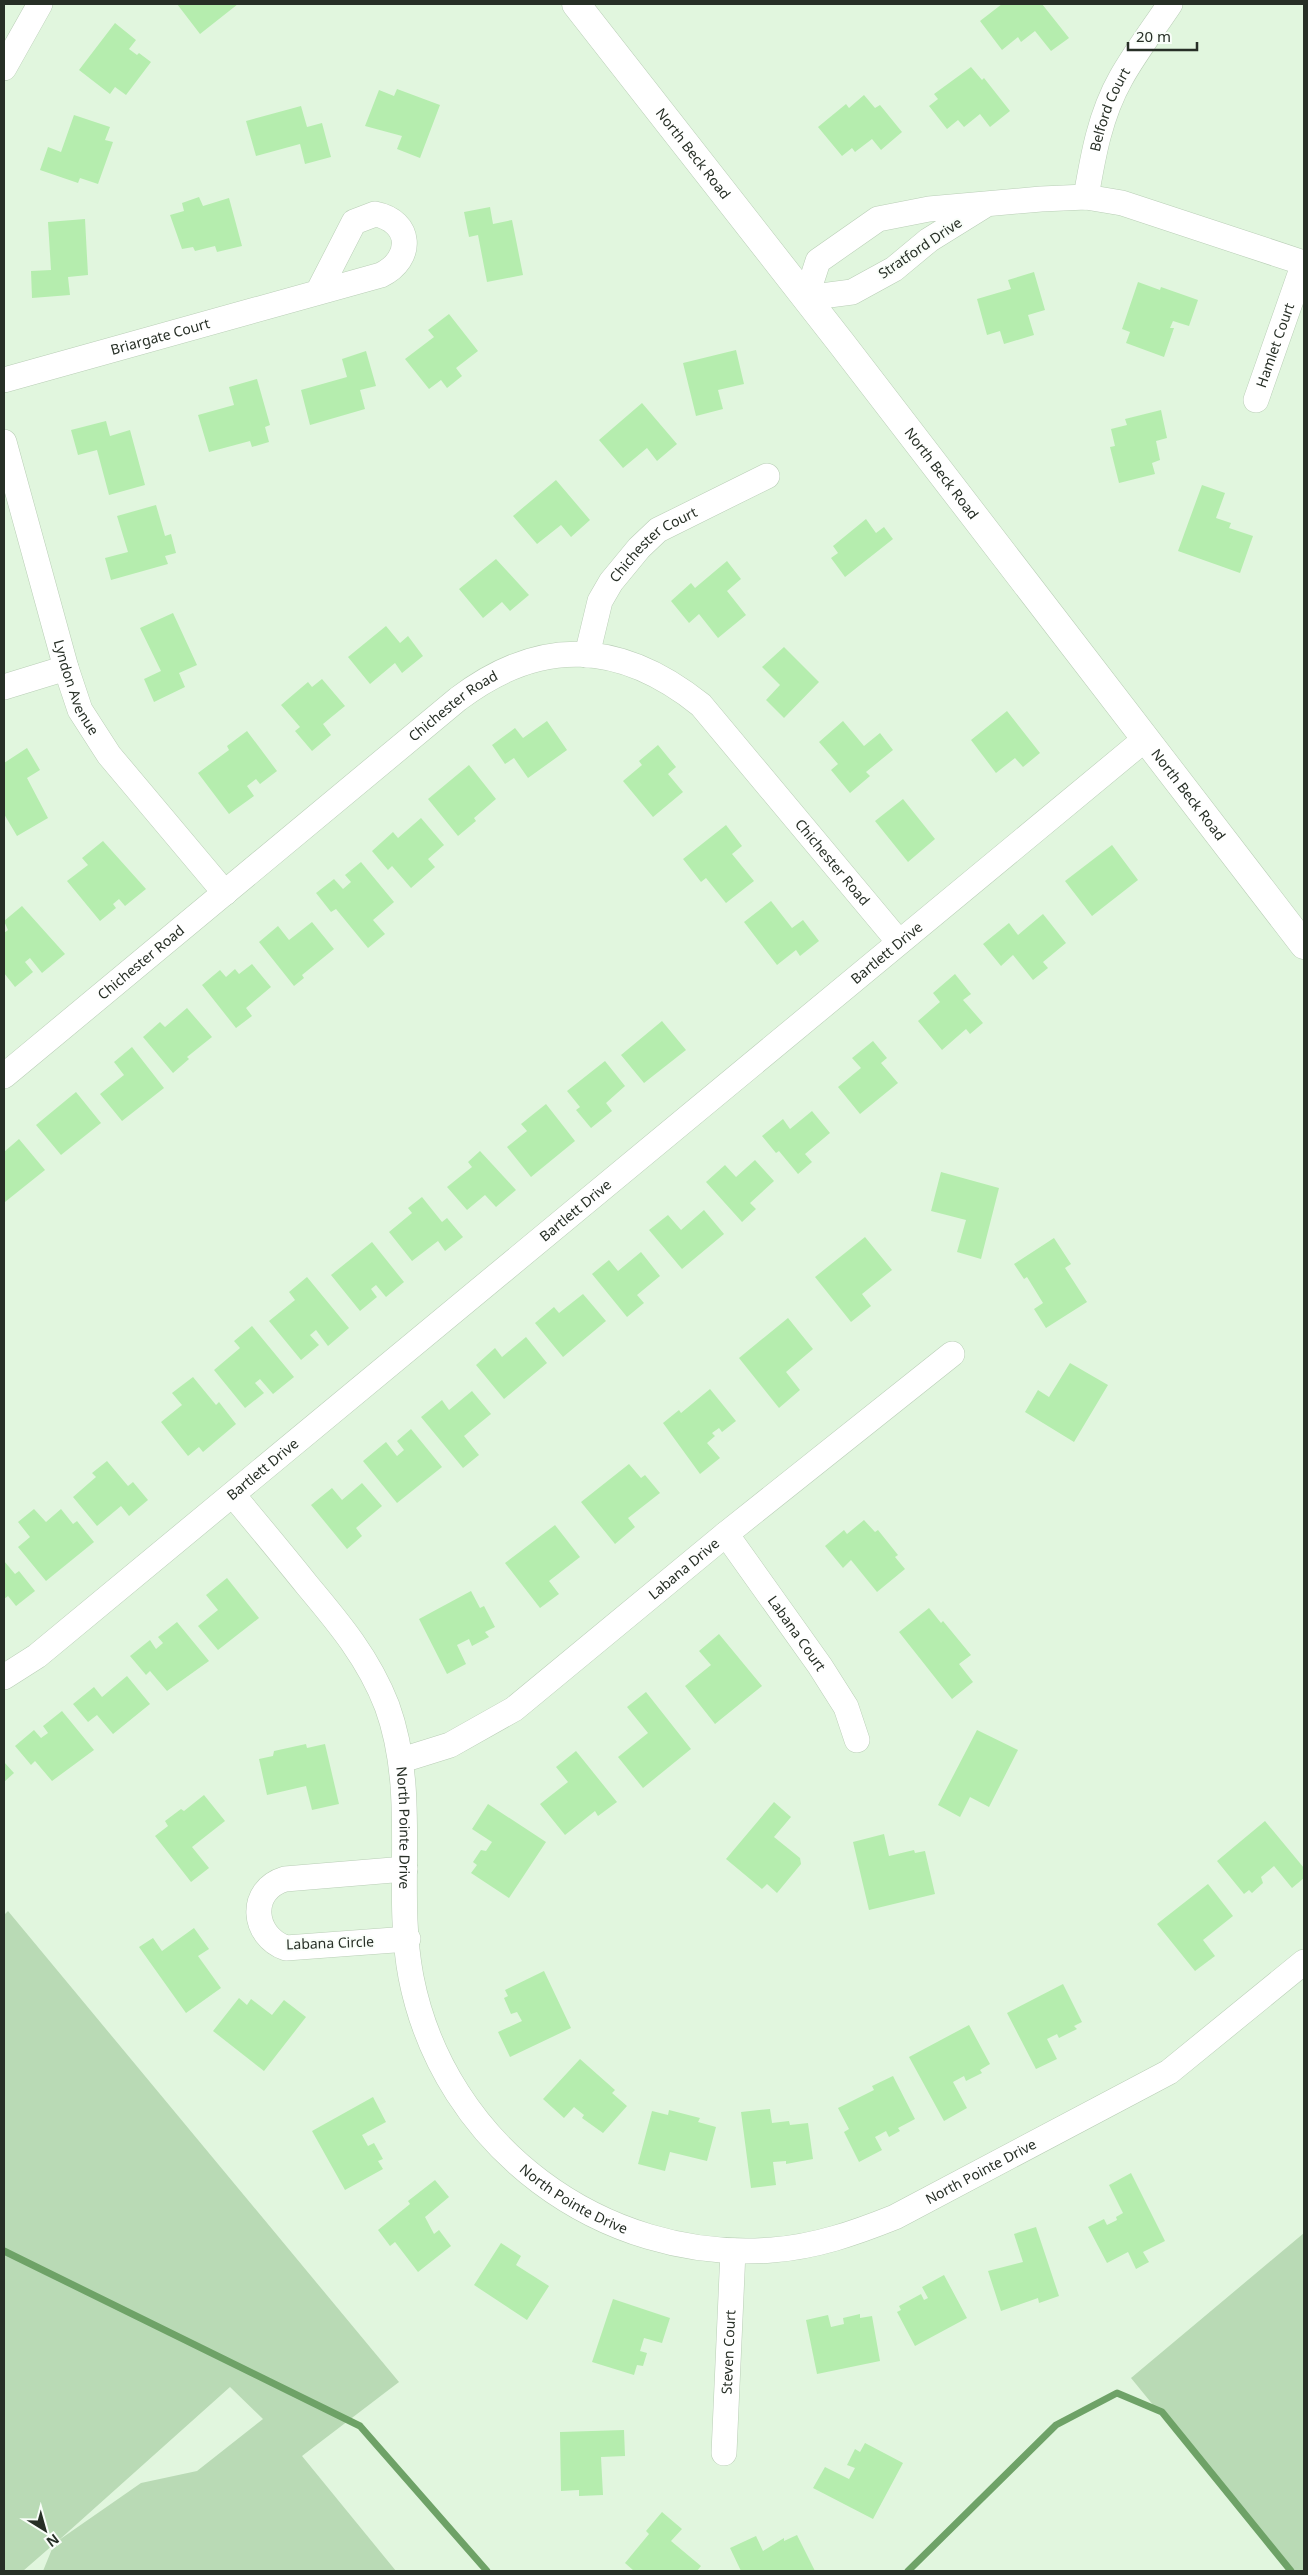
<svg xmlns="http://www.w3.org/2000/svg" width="1308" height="2575" font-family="'Noto Sans',sans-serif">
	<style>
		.green { fill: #b9dab5; fill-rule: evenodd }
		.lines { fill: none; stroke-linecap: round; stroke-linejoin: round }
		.stream { stroke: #6ea267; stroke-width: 7 }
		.building { fill: #b5edae }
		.minor-casing { stroke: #b9ceb6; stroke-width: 26 }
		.secondary-casing { stroke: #b9ceb6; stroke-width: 29 }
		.minor { stroke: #fff; stroke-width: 25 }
		.secondary { stroke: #fff; stroke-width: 28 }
		.labels { text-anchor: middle; stroke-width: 4; stroke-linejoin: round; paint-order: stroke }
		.street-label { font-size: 14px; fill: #272f26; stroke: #f9fef9 }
	</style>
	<rect width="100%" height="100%" fill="#e1f6de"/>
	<!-- green -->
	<path class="green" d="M8,1911L399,2382L302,2456L396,2571H43L54,2544L23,2571H4V1915ZM230,2387L263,2419L197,2471L141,2483L59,2540Z
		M1304,2233V2571H1289L1131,2378Z"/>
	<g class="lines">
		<!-- stream -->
		<path class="stream" d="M4,2251L360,2426L487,2571
			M908,2571L1056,2425L1117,2393L1162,2412L1291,2571"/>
	</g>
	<!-- building -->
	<path class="building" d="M177,4H238L200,34Z
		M1002,4H1042L1069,38L1051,51L1035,31L1021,42L1018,37L1002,50L980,21Z
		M115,23L136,40L129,49L137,55L139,53L151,62L126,95L115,87L110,94L79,70Z
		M971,67L982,80L984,78L1010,111L990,127L980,114L964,127L958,120L947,129L929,106L938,99L934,94Z
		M397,89L440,105L420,158L397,149L402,136L365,126L379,90L394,96Z
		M864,95L875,108L880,105L902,132L881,150L872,139L855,152L852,148L842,156L818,127L846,104L849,108Z
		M301,106L307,127L322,123L331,157L305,164L300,144L256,156L246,121Z
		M74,115L110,127L105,140L113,142L98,184L80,178L78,183L40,170L48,147L61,152Z
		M199,197L203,206L229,198L242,246L217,252L215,246L195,251L193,247L182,249L170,215L184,211L182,203Z
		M490,207L493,224L512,220L523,275L487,282L478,235L469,237L464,212Z
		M85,219L88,275L68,277L70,295L32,298L31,271L51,270L48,222Z
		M1034,272L1045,310L1028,315L1034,335L1004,344L1000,331L987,335L977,299L1011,289L1008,280Z
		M1138,282L1160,290L1161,287L1198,300L1189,326L1173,321L1170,328H1174L1164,357L1126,343L1130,332L1122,329Z
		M449,314L478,351L456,368L462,376L447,388L441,380L429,389L405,359L434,337L428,330Z
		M736,350L744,384L718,390L723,409L696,416L683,363Z
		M366,351L376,386L360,390L365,409L310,425L301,390L347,377L342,359Z
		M257,379L270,425L265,427L269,442L252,447L250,441L209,452L198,415L234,405L229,387Z
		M642,403L677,444L657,461L647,448L623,468L599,440Z
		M1161,410L1167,438L1156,441L1160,460L1152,463L1155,474L1119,483L1110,447L1115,446L1111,429L1127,425L1125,419Z
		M106,421L110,436L130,430L145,485L109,495L97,450L78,455L71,430Z
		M556,480L590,520L571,537L561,525L537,544L513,516Z
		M1202,485L1225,493L1216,518L1231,523L1229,528L1253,536L1240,573L1178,551Z
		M156,505L165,536L171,534L176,553L165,556L168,564L111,580L105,558L128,552L117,516Z
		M866,519L876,533L884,527L893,539L845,577L831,558L838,553L833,546Z
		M496,559L529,595L510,611L502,602L483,618L459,589Z
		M727,561L741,579L727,591L746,615L718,638L699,614L689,623L671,601L691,583L695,588Z
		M173,613L197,665L179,673L185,687L154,702L144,679L161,671L140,628Z
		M386,626L400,643L408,636L423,656L402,673L395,663L370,684L348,657Z
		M784,647L819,682L784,718L766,700L780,685L762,667Z
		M322,679L345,706L323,724L331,735L312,751L295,731L300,727L281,705L308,682L312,687Z
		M1007,711L1040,753L1023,767L1015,758L996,773L971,740Z
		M547,721L567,750L528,778L514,758L505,764L492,745L515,728L523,738Z
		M843,721L864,746L880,733L893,750L866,772L870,776L850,793L831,770L838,764L819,742Z
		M247,731L277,771L260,784L256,779L247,786L254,796L229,814L198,773L229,750L227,746Z
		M658,745L676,767L668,774L683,792L653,817L623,781L642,765L639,761Z
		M27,748L40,770L27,778L48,818L17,836L4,814V763Z
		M469,765L496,799L474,818L476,821L458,836L428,799Z
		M903,799L935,839L908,862L875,821Z
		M421,818L444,845L428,859L435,867L411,888L392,866L388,870L372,851L393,832L398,838Z
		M726,825L742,846L732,854L754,881L726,903L706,878L701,882L683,859Z
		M103,841L146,889L125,906L119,899L113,904L116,908L100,921L67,881L88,865L82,858Z
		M1112,845L1138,880L1092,916L1065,881Z
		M361,862L394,902L373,920L385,934L368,948L336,909L331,912L316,893L334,879L343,889L351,882L345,875Z
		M771,901L792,928L803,920L819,941L800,956L796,950L777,965L744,922Z
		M22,906L65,954L42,973L30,958L25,962L33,972L15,987L4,973V933L8,930L4,921Z
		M1043,914L1066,943L1043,962L1048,968L1033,980L1013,955L1001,966L983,944L1009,923L1018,935Z
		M312,922L334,949L302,975L304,978L294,986L259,942L278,926L289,940Z
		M252,964L271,987L246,1008L252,1016L236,1028L202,985L220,970L226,977L235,969L239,974Z
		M955,974L971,994L963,1000L983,1023L970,1034L966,1029L942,1050L918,1021L940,1002L933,993Z
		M187,1008L212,1037L187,1057L189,1059L173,1073L143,1037L160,1022L165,1027Z
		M662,1021L686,1050L644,1083L621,1055Z
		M873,1041L887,1058L881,1063L898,1083L860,1114L838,1087L861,1068L852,1058Z
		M132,1047L164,1088L122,1121L100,1094L124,1075L114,1062Z
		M605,1061L625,1086L606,1103L612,1111L591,1128L576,1110L580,1107L567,1091Z
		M76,1092L101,1123L61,1155L36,1125Z
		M546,1104L575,1141L531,1177L507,1147L527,1131L521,1124Z
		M812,1111L830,1133L805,1154L812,1162L798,1174L779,1151L776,1153L762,1136L783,1119L790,1129Z
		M19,1139L45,1170L5,1202L4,1152Z
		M480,1151L516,1190L496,1207L485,1195L467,1210L447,1187L472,1167L468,1162Z
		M755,1160L774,1181L750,1203L756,1209L742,1222L706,1182L725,1165L736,1177Z
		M941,1172L999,1188L981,1259L957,1252L966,1220L931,1211Z
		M422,1197L442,1222L447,1218L463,1237L445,1251L438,1241L412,1261L389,1232L412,1213L408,1208Z
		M704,1210L724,1234L682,1269L649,1230L668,1215L681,1230Z
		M865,1237L892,1270L862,1294L871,1306L851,1322L815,1277Z
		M1054,1238L1071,1264L1065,1268L1087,1302L1046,1328L1034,1309L1043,1303L1027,1277L1024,1279L1014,1264Z
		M372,1242L404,1282L386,1297L376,1285L371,1289L377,1297L360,1311L331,1275Z
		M641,1252L660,1276L637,1295L644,1303L627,1317L592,1274L609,1260L618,1271Z
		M307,1277L349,1328L328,1346L316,1330L310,1335L319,1345L301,1360L269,1321L295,1300L289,1292Z
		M583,1294L606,1321L563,1357L535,1323L554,1307L559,1313Z
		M788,1318L813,1349L786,1372L800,1390L779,1408L739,1358Z
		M252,1326L294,1377L273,1394L260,1379L255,1383L264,1393L245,1408L214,1370L240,1348L234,1341Z
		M526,1337L547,1363L504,1399L476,1365L495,1348L502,1357Z
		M1070,1363L1108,1385L1074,1442L1025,1412L1038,1390L1049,1397Z
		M193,1377L216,1405L219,1402L236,1424L203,1452L199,1447L188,1456L161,1422L182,1405L172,1393Z
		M710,1389L736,1421L722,1432L719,1428L712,1433L715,1436L707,1443L720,1458L700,1474L663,1423L679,1410L681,1413Z
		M472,1391L491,1414L464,1436L479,1455L463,1468L421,1417L442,1400L449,1410Z
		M411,1429L442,1467L397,1503L363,1461L386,1442L397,1456L404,1450L397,1441Z
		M107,1461L128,1486L133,1482L148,1500L129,1516L121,1506L97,1526L73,1497L96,1477L92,1473Z
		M629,1464L641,1478L645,1475L660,1493L628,1518L635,1527L615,1544L581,1502Z
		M362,1483L382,1506L356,1528L362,1536L347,1549L311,1505L332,1488L342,1500Z
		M34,1509L46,1522L61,1509L73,1524L77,1521L94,1542L46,1581L18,1547L30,1537L18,1522Z
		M864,1520L875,1532L878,1530L898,1555L895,1557L905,1569L877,1592L851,1560L843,1568L825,1546L844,1530L847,1534Z
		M555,1525L580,1557L549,1581L559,1594L540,1608L505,1563Z
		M4,1561L15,1574L19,1571L35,1591L16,1606L8,1596L4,1599Z
		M227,1578L259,1618L218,1650L198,1626L218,1610L206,1595Z
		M471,1591L480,1608L484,1606L495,1627L485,1632L489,1637L472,1646L469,1639L457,1645L466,1664L447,1674L419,1619Z
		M929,1608L941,1623L943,1621L971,1655L959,1664L973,1682L952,1699L899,1632Z
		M177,1622L209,1661L167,1691L150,1671L146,1675L130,1656L150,1640L156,1649L163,1643L158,1637Z
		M719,1634L762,1686L715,1724L685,1686L711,1665L699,1651Z
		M127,1676L150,1704L113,1734L97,1715L88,1722L73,1704L94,1687L102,1697Z
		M646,1692L691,1749L643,1788L618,1757L648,1733L627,1707Z
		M62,1711L94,1750L52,1781L35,1761L31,1765L15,1746L34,1730L41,1738L48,1733L43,1726Z
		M977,1730L1018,1750L989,1807L970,1797L960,1817L938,1805Z
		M306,1744L307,1748L325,1744L339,1804L312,1810L306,1786L267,1795L259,1759L273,1756L274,1751Z
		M576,1751L617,1802L598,1816L595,1811L565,1835L540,1804L568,1782L556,1767Z
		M4,1762L14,1773L4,1782Z
		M204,1795L225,1821L192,1847L209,1868L191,1882L155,1836L168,1826L165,1821L181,1809L184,1811Z
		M774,1802L791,1817L774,1837L800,1858L801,1864L777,1893L767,1884L762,1889L726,1859Z
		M488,1804L546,1842L509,1898L471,1873L477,1865L473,1862L481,1850L486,1851L492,1842L472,1829Z
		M1265,1821L1304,1868V1878L1292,1888L1274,1866L1261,1877L1263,1883L1252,1893L1249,1890L1244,1894L1217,1861Z
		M884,1834L889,1856L914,1850L915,1853L925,1851L935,1894L869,1910L853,1842Z
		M1208,1884L1233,1916L1203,1940L1215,1956L1195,1971L1157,1924Z
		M194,1928L209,1949L198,1956L221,1988L186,2013L139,1947L153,1938L162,1951Z
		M544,1971L571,2028L510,2057L498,2032L522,2021L517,2012L511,2014L504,1998L508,1996L505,1990Z
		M1063,1984L1082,2022L1074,2026L1077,2029L1059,2038L1057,2034L1047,2039L1057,2059L1036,2069L1007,2013Z
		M239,1998L247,2005L251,1999L272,2015L284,2000L306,2017L264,2071L213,2031Z
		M969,2025L990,2064L980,2070L982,2073L966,2081L964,2076L953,2082L967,2108L944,2121L909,2057Z
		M580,2059L615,2090L612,2093L627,2106L603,2133L582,2118L584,2115L574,2107L564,2118L543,2099Z
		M893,2076L915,2119L898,2128L900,2131L889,2137L886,2131L875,2137L882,2150L859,2162L844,2132L849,2129L838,2108L874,2090L872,2086Z
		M373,2097L386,2122L362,2135L368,2146L374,2143L383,2159L378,2161L383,2169L345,2190L312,2131Z
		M770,2109L772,2123L789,2121L790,2125L808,2123L813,2159L786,2164V2161L773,2162L776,2185L751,2188L741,2112Z
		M669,2110L700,2118L698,2122L716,2127L707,2161L670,2152L665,2171L638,2164L652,2111L668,2115Z
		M1131,2173L1165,2241L1143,2252L1149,2262L1136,2269L1128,2252L1107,2263L1088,2227L1104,2219L1107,2225L1117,2220L1116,2217L1123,2213L1109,2185Z
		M435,2180L449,2197L425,2217L434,2234L439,2230L451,2246L418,2272L395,2242L390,2246L378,2230L410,2204L408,2201Z
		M1036,2227L1059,2296L1039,2303L1038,2298L1001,2311L988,2271L1023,2262L1014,2234Z
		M501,2243L521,2256L516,2265L549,2286L527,2320L474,2285Z
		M944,2275L967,2318L915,2346L897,2312L901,2310L899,2306L921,2294L924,2300L928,2298L922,2287Z
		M613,2299L670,2318L662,2343L644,2338L640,2351L647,2353L643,2366L637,2365L634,2375L592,2362Z
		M860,2314V2318L872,2316L880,2361L817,2374L806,2320L828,2315L831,2327L844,2324L843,2318Z
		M624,2430L625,2456L601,2457L603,2495L579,2496V2490L561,2491L560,2432Z
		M865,2443L903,2463L873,2519L813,2488L825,2467L849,2479L855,2468L847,2465L855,2449L860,2452Z
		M662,2512L682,2529L671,2541L701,2566L697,2571H634L625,2563L649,2534L646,2531Z
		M797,2535L815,2571H741L730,2548L756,2536L763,2551L784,2538V2541Z"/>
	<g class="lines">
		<defs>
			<g id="minor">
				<path d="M4,68L40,4"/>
				<path id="s1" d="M1086,197C1093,156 1100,115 1121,78C1135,53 1154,28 1170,4"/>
				<path d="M987,204L929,240L894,269L852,292L806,298L818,261L878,219L929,209L1041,199L1086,197L1122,203L1304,263"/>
				<path id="s2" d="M4,380L381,275C414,259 412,221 375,214L354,222L318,292"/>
				<path id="s3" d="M1256,400L1304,263"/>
				<path id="s4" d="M4,442L66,668L80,710L109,755L225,893"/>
				<path id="s5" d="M587,655L600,601L611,582L639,548L658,530L767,476"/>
				<path d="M4,687L66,668"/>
				<path id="s6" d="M4,1076L458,699C541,636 621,641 701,705L899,942"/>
				<path id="s7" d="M233,1495C258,1525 283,1555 307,1585C339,1623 369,1659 387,1706C419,1794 394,1887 411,1977C444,2146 602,2263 772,2250C815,2247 855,2233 895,2217L1169,2072L1304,1962"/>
				<path id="s8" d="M726,1534L820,1666L846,1707L857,1740"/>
				<path id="s9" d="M4,1677L37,1656L1144,740"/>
				<path id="s10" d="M402,1760L450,1745L514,1709L726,1534L952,1354"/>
				<path d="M405,1869L285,1879C248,1890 252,1936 286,1948L408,1939"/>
				<path id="s11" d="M724,2453L733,2251"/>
			</g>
			<g id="secondary">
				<path id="s12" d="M576,4L842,344L1304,945"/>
			</g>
		</defs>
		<!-- minor casing -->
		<use href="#minor" class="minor-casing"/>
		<!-- secondary casing -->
		<use href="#secondary" class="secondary-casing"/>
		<!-- minor -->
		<use href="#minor" class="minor"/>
		<!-- secondary -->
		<use href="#secondary" class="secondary"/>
	</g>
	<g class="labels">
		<!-- street labels -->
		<g class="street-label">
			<text dy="5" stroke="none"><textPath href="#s1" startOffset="91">Belford Court</textPath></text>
			<text dy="5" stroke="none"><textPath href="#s12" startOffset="190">North Beck Road</textPath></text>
			<text transform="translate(920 248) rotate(-34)" y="5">Stratford Drive</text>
			<text dy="5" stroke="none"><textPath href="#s2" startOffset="162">Briargate Court</textPath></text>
			<text dy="5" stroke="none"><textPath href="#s3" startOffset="58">Hamlet Court</textPath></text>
			<text dy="5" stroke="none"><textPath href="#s12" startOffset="595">North Beck Road</textPath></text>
			<text dy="5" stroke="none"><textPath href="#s5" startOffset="135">Chichester Court</textPath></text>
			<text dy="5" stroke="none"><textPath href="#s4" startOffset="256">Lyndon Avenue</textPath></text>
			<text dy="5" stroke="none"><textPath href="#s6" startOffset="582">Chichester Road</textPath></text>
			<text dy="5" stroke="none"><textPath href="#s12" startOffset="1000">North Beck Road</textPath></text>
			<text dy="5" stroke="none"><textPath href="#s6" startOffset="1061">Chichester Road</textPath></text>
			<text dy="5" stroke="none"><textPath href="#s9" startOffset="1142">Bartlett Drive</textPath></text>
			<text dy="5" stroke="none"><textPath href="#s6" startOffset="178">Chichester Road</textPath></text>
			<text dy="5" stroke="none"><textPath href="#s9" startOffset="738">Bartlett Drive</textPath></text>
			<text dy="5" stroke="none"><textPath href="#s9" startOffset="332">Bartlett Drive</textPath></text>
			<text dy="5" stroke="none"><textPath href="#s10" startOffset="344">Labana Drive</textPath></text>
			<text dy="5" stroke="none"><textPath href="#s8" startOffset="122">Labana Court</textPath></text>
			<text dy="5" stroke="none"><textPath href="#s7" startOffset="386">North Pointe Drive</textPath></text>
			<text transform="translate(330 1943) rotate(-2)" y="5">Labana Circle</text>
			<text dy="5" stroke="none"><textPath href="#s7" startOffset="1255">North Pointe Drive</textPath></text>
			<text dy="5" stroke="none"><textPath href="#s7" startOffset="821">North Pointe Drive</textPath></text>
			<text dy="5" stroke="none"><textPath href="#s11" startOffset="101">Steven Court</textPath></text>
		</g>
	</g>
	<!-- border -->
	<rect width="1308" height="2575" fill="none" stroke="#272f26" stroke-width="10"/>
	<!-- north arrow -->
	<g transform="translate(45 2530) rotate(143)" stroke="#f9fef9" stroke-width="4" paint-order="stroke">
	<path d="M0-4L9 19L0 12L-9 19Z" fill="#272f26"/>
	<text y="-8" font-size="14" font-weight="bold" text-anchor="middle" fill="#272f26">N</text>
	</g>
	<!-- scale -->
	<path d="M1128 42v8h69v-8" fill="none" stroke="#272f26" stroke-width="2.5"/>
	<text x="1136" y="42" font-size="15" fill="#272f26" stroke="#f9fef9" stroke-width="4" paint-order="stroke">20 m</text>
</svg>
